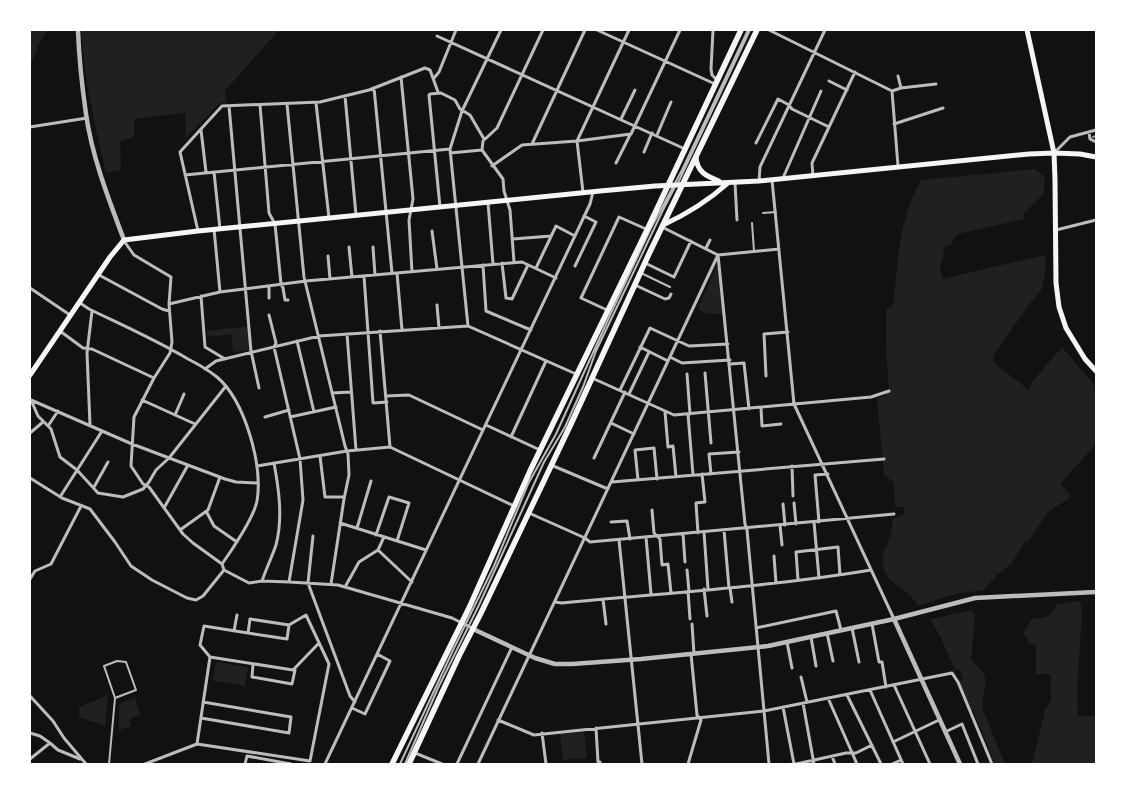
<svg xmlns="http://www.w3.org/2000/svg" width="1126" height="794" font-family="'Noto Sans',sans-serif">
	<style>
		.green { fill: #202020 }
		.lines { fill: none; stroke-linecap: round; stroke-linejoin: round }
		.service { stroke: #bcbcbc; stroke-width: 2 }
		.minor { stroke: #bcbcbc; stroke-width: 3 }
		.tertiary { stroke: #bcbcbc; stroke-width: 4.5 }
		.secondary { stroke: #f5f5f5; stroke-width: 5 }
		.primary { stroke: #f5f5f5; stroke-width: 5.5 }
		.rail { stroke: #9a9a9a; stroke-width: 2 }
	</style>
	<rect width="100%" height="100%" fill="#111"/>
	<!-- green -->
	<path class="green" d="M30,30H48C37,42 37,53 30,65Z
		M81,30H279L225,91L227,103H220L186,138L185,113L134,119V136L120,142L121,170L106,173C95,126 84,79 81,30Z
		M1035,169L1045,177L1043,194L1023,214L1024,219L958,234L953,240L952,244L946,246C942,253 944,259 940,265L942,279L1045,255V274L1041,291L1031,302L993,356L994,363L1029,390L1032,382L1062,347L1096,387V444L1061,483L1071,497L1048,512L1028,542L1026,540L1011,564L996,576L983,590L956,594L917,606C909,584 881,588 883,557C883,551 886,548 888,542C891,535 892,527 893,519L905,514L904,507H895L894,483L884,474L877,398L883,396L889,391L886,348V310L893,306C897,273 898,240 908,209C911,199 917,189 921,180Z
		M717,264L723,314H707L698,309Z
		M249,326L251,350L233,352L231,334L207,337V331Z
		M1078,601L1081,603L1082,611L1077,692L1078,716H1096V764H1032L1045,710L1051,700V674H1036V646L1029,642L1023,634L1032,619C1043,617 1055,617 1056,604Z
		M972,610L975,617L971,660L983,672L986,681L983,696V710L1005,764H995L973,710H970L958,682L964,678L958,668L955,670L939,634L930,619Z
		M216,662L248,667L245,686L213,681Z
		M108,695L105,726L79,717V707Z
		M135,698L140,714L129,719L131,726L119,730V704Z
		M584,732L587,758L563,760L560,734Z"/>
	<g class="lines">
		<!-- service -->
		<path class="service" d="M678,183L750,30
			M763,213L776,212
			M752,223L754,251
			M641,273L670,287
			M109,764L115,698L104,666L117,661L126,662L136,690L115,698
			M400,764L454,648L494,566L528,484L556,434L611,313L651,228L682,170L748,30
			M405,764L438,688L479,605L544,462L565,427L583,387L596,351L663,210L675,187"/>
		<!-- minor -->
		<path class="minor" d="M597,30L715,84
			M713,30L711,69L712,75L718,81
			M769,30L892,91L901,88L936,84
			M437,36L685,149
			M898,76L901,88
			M401,77L413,199L409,220L412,272
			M434,78L439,72L456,30
			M829,81L847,90
			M374,88L392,273
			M892,91L898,166
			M345,96L356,215
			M316,103L329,218
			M287,104L304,277L345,446L348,454L349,475L344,499L331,584
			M260,105L269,213L275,224L281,284L283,288L285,300H288
			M229,106L251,351L259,388
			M621,119L635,90
			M894,124L943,108
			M30,127L87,118
			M201,130L206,172
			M1089,132L1090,139L1096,142
			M657,135L671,102
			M756,143L778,99L789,105L792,109L829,127
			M532,144L585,30
			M482,150L483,141L497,128L543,30
			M482,150L503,179L504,191L510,210L514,262
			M644,152L652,133
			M450,153L482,150
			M1054,153L1070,137L1096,130
			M616,163L630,135
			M492,166L522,145L577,141L631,134L680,30
			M214,172L220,229
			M185,175L450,149
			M813,176L812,163L855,72
			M783,178L821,91
			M772,180L794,404L894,619
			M759,181L760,167L825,30
			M735,183L737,220
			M583,192L577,141L629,30
			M488,203L493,264
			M440,207L429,95L430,94L441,93L455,100L460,109L470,115L484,139
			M662,227L718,255L779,249
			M214,229L220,292
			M1056,230L1096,220
			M198,231L180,152L222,106L320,102L369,90L425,68L430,70L438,92
			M432,231L437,269
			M513,239L551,236
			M124,241L134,255L171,277L169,304L172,342L170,353L154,378L134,417L131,466L143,484L149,487L183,534L193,543L222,564
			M349,247L352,277
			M373,247L375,275
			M706,248L710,240
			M718,255L745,524L747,530L769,764
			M328,256L330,279
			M502,263L506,298L512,299L528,265
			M645,263L674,277L691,241
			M483,265L486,311L531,330
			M575,266L596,222L584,216
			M536,268L556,226L575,236
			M397,273L402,330
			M99,275L162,309L169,311
			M364,276L373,403L387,402
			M635,285L665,299L669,298L671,294
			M269,286V298
			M30,288L70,315
			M201,296L205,347L225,359
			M80,303L89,309C122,325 156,340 188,359C198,364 208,370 217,377C245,401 263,465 257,501C254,517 232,550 222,564L224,570
			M169,304L220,292L306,281L522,262L556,278
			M437,305L439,328
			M607,310L581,298L619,217L646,229
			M269,315L276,343L274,347L300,459L303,500L289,582
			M468,326L450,149L462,111L501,30
			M60,331L83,348L92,349L154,378
			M380,331L390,447
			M347,334L356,450
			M297,341L314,412
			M640,347L668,361
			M670,357L682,363L730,360
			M730,364L744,363L749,409
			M205,369L216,361L319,336L468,326L576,374
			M705,373L711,443
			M687,374L690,414
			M766,376L764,334L788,332
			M592,378L674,415L871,397L889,391
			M620,390L650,328L689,346L728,344
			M332,393L351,392
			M629,394L649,352
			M386,396L409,395L483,430
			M31,400L38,416L51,429L60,457L77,470L98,493L123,497L143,489L149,482L156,470L169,458L226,386
			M31,400L132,444L225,479L236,482L258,483
			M142,400L195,424
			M761,408L762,426L781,424
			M665,412L668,447L673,446L676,477
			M688,414L693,475
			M175,415L184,394
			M265,417L289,410
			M290,417L336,407
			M611,423L634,434
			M90,425L87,353L92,311
			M486,425L540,450
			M48,426L58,411
			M30,433L43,422
			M511,437L546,361
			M320,456L325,497H344
			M594,458L625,392
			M551,465L608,489
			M257,466L347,451L390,447L514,506
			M792,466L793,496
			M711,474L709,454L739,452
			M30,478L62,498L90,509L115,542L131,566L152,580L187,598L196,600L203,596L224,570
			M638,480L635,450L654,448L657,479
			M612,482L884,459
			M94,487L108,462
			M60,497L102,431
			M794,503L796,524
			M783,504L785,525
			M164,508L188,465
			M652,510L654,533L660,539L662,565L668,564L671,593
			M206,511L214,526L237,542
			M529,513L585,538L590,542L894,514
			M611,522L627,521L630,539
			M814,522L819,578
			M819,522L815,475L828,474
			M340,523L426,550
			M780,525L782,545
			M357,528L371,481
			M180,530L208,510L220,477
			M724,530L729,588
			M704,532L708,589
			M698,533L696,503L705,502L702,474
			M683,534L685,562
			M376,535L389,497L409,503L397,541
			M313,536L308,583L350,696L355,702
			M646,537L651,594
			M619,540L642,764
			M378,550L412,582
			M774,556L776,583
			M224,570L249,583L262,581L289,582L338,585L452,618L472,628
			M687,570L689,591
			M30,579L35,571L51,564L81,506
			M798,580L796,552L838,547L840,575
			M262,581C266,569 272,557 276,545C283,518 279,490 274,463
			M345,587L359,562L378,550L384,537
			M730,588L732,602
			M704,589L707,616
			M688,591L690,619
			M603,599L606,624
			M555,602L562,603C665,593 769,587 871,570
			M692,624L694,654
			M872,624L879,662H882L886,687
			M756,628L836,611L841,630
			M852,628L859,662
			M234,631L237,615
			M248,633L287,639L289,625
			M827,633L833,661
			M811,637L816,666
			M787,642L792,668
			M210,657L293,670L319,643
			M253,664L252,677L292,684L295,670
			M801,677L807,702
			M894,685L930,764
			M870,690L903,764
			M847,695L881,764
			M30,696L53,721L64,738L86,764
			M828,698L857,764
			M803,703L814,764
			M783,707L794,764
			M352,708L365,714L390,661L377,654
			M201,718L289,733L291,717L203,702
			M498,720L534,735L764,711L952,673L958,682L992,764
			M596,728L598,762H600V764
			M945,732L962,724L978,764
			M30,733L40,736L50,743
			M542,733L546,764
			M893,742L939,720
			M415,753L442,764
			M832,756L835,764
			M30,759L50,743L58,750L80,759
			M145,764L197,744L210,657L200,645L204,626L248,633L250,619L289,625L306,615L329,664L310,761L197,744
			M245,764L247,756L291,764
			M325,764L590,204L593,192
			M457,764L512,647
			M478,764L718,255
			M688,764L701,720L697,715L691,654
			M796,764L846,753H856L872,745
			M892,764L901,760"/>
		<!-- tertiary -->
		<path class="tertiary" d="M78,30C79,58 82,86 86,114C92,157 109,200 124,240
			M894,619L960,764
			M473,629L535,658L555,664H572L641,659L768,646L894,619L975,598L1096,592"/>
		<!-- secondary -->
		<path class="secondary" d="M1027,30L1054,153L1055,180L1056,283L1059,307L1066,328L1085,359L1096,371
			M696,157C697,172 706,176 719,181
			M663,225C687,214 709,200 728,183
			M30,375L110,257L124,240L198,231L600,191L655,186L759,181L1029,154L1054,153L1080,154L1096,157"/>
		<!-- primary -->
		<path class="primary" d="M392,764L469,608L530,471L647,230L741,30
			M409,764L459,656L481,613L571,424L648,256L757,30"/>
		<!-- rail -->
		<path class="rail" d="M1093,137L1096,136"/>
	</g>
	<!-- border -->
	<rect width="1126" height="794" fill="none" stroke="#ffffff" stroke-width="62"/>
</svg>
